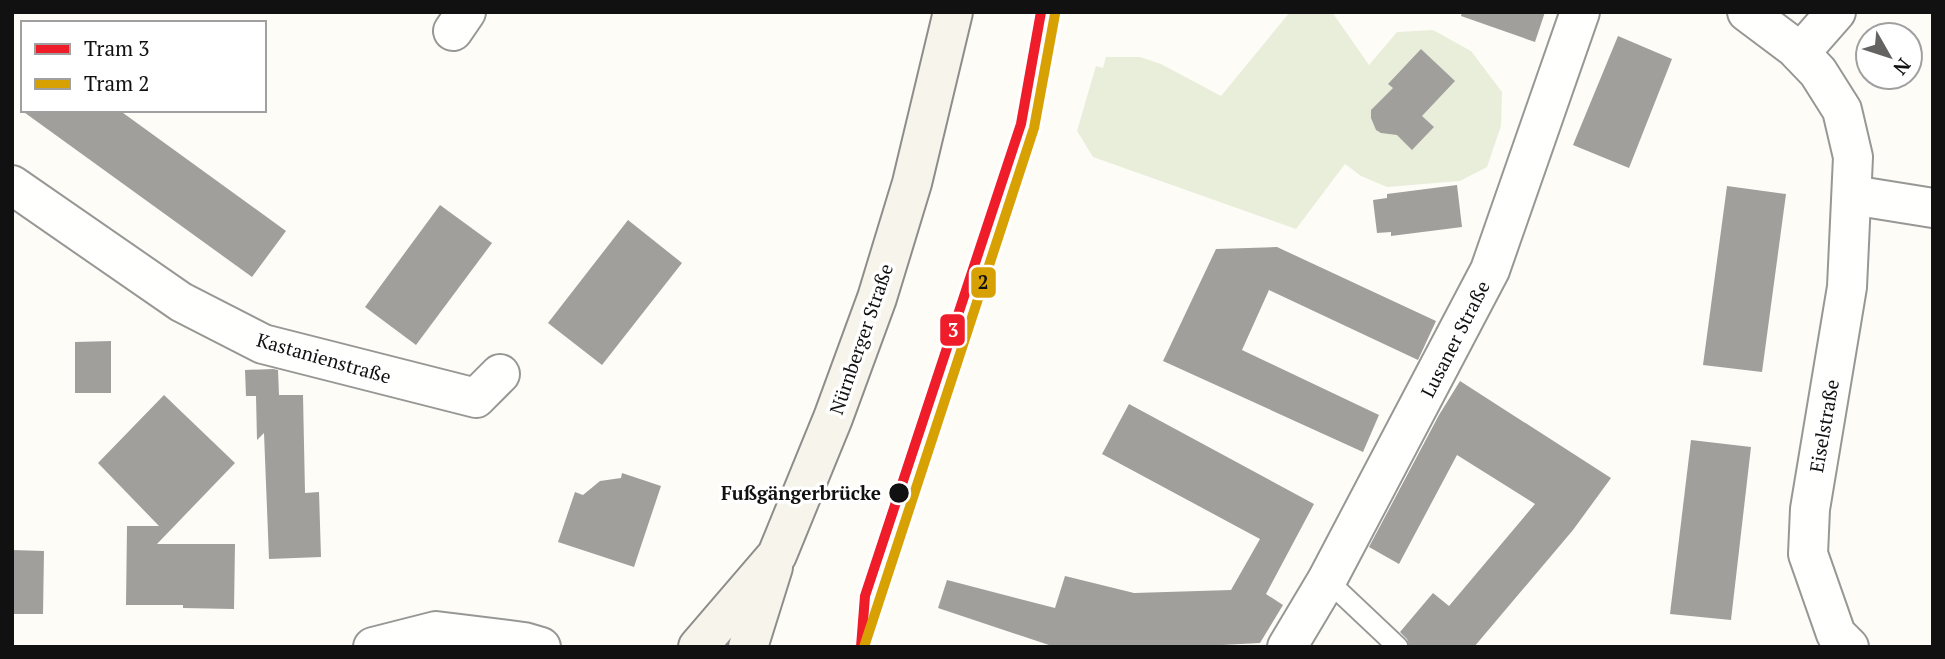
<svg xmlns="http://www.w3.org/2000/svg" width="1945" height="659" font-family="'PT Serif',serif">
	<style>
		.cemetery { fill: #e9eedb }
		.building { fill: #a19f9c }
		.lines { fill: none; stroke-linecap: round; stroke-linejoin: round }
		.service-casing { stroke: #979795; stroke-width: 23 }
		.minor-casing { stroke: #979795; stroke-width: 42 }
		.secondary-casing { stroke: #8e8d8b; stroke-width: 42 }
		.service { stroke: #fffffe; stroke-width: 19 }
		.minor { stroke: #fffffe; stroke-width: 38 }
		.secondary { stroke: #f6f4eb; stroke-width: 38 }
		.tram-1-casing { stroke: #fff; stroke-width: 16 }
		.tram-2-casing { stroke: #fff; stroke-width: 16 }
		.tram-1 { stroke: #ef1c29; stroke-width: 10 }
		.tram-2 { stroke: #d8a103; stroke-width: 10 }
		.stop-dot { fill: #111; stroke: #fff; stroke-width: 2.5 }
		.labels { text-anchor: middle; stroke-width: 7; stroke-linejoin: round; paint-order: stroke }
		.street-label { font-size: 19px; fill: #111; stroke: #fff }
		.stop-label { font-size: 19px; font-weight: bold; fill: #111; stroke: #fff; text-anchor: end }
		.line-badge { stroke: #fff; stroke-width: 2.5 }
		.badge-label { font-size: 19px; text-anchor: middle; font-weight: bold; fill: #fff }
		.pale-badge-label { font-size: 19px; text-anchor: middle; font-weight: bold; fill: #111 }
	</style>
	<rect width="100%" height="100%" fill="#fdfcf7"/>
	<!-- cemetery -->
	<path class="cemetery" d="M 1290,12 L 1332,12 L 1369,65 L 1397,32 L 1433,30 L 1471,51 L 1502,92 L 1501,126 L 1487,167 L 1460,181 L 1387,187 L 1361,176 L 1345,164 L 1296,229 L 1093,157 L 1077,131 L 1096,66 L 1103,68 L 1106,57 L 1140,57 L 1161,64 L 1221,96 Z"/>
	<!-- building -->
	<g class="building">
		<path d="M 1462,12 L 1545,12 L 1535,42 L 1461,16 Z"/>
		<path d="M 1618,36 L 1672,59 L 1629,168 L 1573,145 Z"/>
		<path d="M 1421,49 L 1455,81 L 1422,116 L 1434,127 L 1412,150 L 1397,135 L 1381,133 L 1376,130 L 1371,118 L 1371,110 L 1393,88 L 1388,84 Z"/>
		<path d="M 21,110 L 119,110 L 286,231 L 252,277 Z"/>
		<path d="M 1457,185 L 1462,227 L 1391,236 L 1391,232 L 1377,233 L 1373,200 L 1387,198 L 1387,194 Z"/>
		<path d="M 1727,186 L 1786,194 L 1762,372 L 1703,365 Z"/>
		<path d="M 440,205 L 492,243 L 416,345 L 365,307 Z"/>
		<path d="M 628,220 L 682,263 L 602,365 L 548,323 Z"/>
		<path d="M 1277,247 L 1436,321 L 1418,360 L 1269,290 L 1242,350 L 1379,415 L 1363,452 L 1163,361 L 1216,249 Z"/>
		<path d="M 111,341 L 111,393 L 75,393 L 75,342 Z"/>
		<path d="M 273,369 L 278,370 L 279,395 L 303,395 L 305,493 L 319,492 L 321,557 L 269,559 L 264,433 L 257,440 L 256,396 L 246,396 L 245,370 Z"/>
		<path d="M 1460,381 L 1611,478 L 1573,530 L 1474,647 L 1410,647 L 1407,639 L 1400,632 L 1433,593 L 1449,606 L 1535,504 L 1457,455 L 1399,564 L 1369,547 L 1439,415 Z"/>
		<path d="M 164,395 L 235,463 L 157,544 L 235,544 L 234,609 L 183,608 L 183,605 L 126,605 L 127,526 L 159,526 L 98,463 Z"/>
		<path d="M 1129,404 L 1314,504 L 1266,594 L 1283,605 L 1260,643 L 1184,647 L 1055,647 L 938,608 L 947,580 L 1055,608 L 1065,576 L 1134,593 L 1231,590 L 1260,539 L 1102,454 Z"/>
		<path d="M 1691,440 L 1751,447 L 1731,620 L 1670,614 Z"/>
		<path d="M 622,473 L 661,486 L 634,567 L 558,542 L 575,492 L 583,495 L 600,481 L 621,478 Z"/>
		<path d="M 12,550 L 44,551 L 43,614 L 12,614 Z"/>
	</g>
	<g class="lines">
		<!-- service casing -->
		<g class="service-casing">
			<path id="service" d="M 1327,580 L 1398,647"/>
		</g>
		<!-- minor casing -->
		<g class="minor-casing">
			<g id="minor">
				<path d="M 1747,12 L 1795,48 L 1818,72 L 1842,110 L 1853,157 L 1847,287 L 1810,509 L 1808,554 L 1836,634 L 1849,647"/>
				<path d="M 453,31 L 466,12"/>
				<path d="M 1800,53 L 1836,12"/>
				<path d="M 12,185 L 181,302 L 263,344 L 476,398 L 500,374"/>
				<path d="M 1852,195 L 1933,208"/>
				<path d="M 373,647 L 436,631 L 524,642 L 541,647"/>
				<path d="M 1287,647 L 1327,580 L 1490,270 L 1580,12"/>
			</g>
		</g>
		<!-- secondary casing -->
		<g class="secondary-casing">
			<g id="secondary">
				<path d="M 698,647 L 777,555 L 833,418 L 877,298 L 912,183 L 953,12"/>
				<path d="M 748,647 L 773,567"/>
			</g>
		</g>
		<!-- service -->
		<use href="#service" class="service"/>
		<!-- minor -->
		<use href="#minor" class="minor"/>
		<!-- secondary -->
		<use href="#secondary" class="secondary"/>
		<!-- tram-1 casing -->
		<g class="tram-1-casing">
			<path id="tram-1" d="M 861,647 L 865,596 L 1021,124 L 1041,12"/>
		</g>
		<!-- tram-2 casing -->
		<g class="tram-2-casing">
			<path id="tram-2" d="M 864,647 L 1034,128 L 1055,14"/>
		</g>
		<!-- tram-1 -->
		<use href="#tram-1" class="tram-1"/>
		<!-- tram-2 -->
		<use href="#tram-2" class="tram-2"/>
	</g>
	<!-- markers -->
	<circle class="stop-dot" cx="899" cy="493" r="11"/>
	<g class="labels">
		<!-- street labels -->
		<g class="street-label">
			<text transform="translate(861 339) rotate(-71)" y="7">Nürnberger Straße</text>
			<text transform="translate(1455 339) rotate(-63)" y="7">Lusaner Straße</text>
			<text transform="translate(324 358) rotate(16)" y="7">Kastanienstraße</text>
			<text transform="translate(1824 426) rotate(-80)" y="7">Eiselstraße</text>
		</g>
		<!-- stop labels -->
		<g class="stop-label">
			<text x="881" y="500">Fußgängerbrücke</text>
		</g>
	</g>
	<g class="line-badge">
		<rect x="970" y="266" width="27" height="33" rx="7" fill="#d8a103"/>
		<rect x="939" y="313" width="27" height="34" rx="7" fill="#ef1c29"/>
	</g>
	<g class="badge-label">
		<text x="953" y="337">3</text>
	</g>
	<g class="pale-badge-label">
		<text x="983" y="289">2</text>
	</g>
	<!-- border -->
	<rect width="1945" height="659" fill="none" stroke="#111111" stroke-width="28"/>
	<!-- legend -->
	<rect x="21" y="21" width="245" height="91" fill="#ffffff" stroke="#a0a0a0" stroke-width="2"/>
	<rect x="35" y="44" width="35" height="10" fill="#ef1c29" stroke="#a0a0a0" stroke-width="2"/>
	<text x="84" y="56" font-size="21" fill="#111111">Tram 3</text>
	<rect x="35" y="79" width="35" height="10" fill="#d8a103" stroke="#a0a0a0" stroke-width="2"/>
	<text x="84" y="91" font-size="21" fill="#111111">Tram 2</text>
	<!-- north arrow -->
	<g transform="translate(1889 56) rotate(129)"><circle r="33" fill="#ffffff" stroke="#a0a0a0" stroke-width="2"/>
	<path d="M0-5L12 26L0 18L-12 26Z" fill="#646362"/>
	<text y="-10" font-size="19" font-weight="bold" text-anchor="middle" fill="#111111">N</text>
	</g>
</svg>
